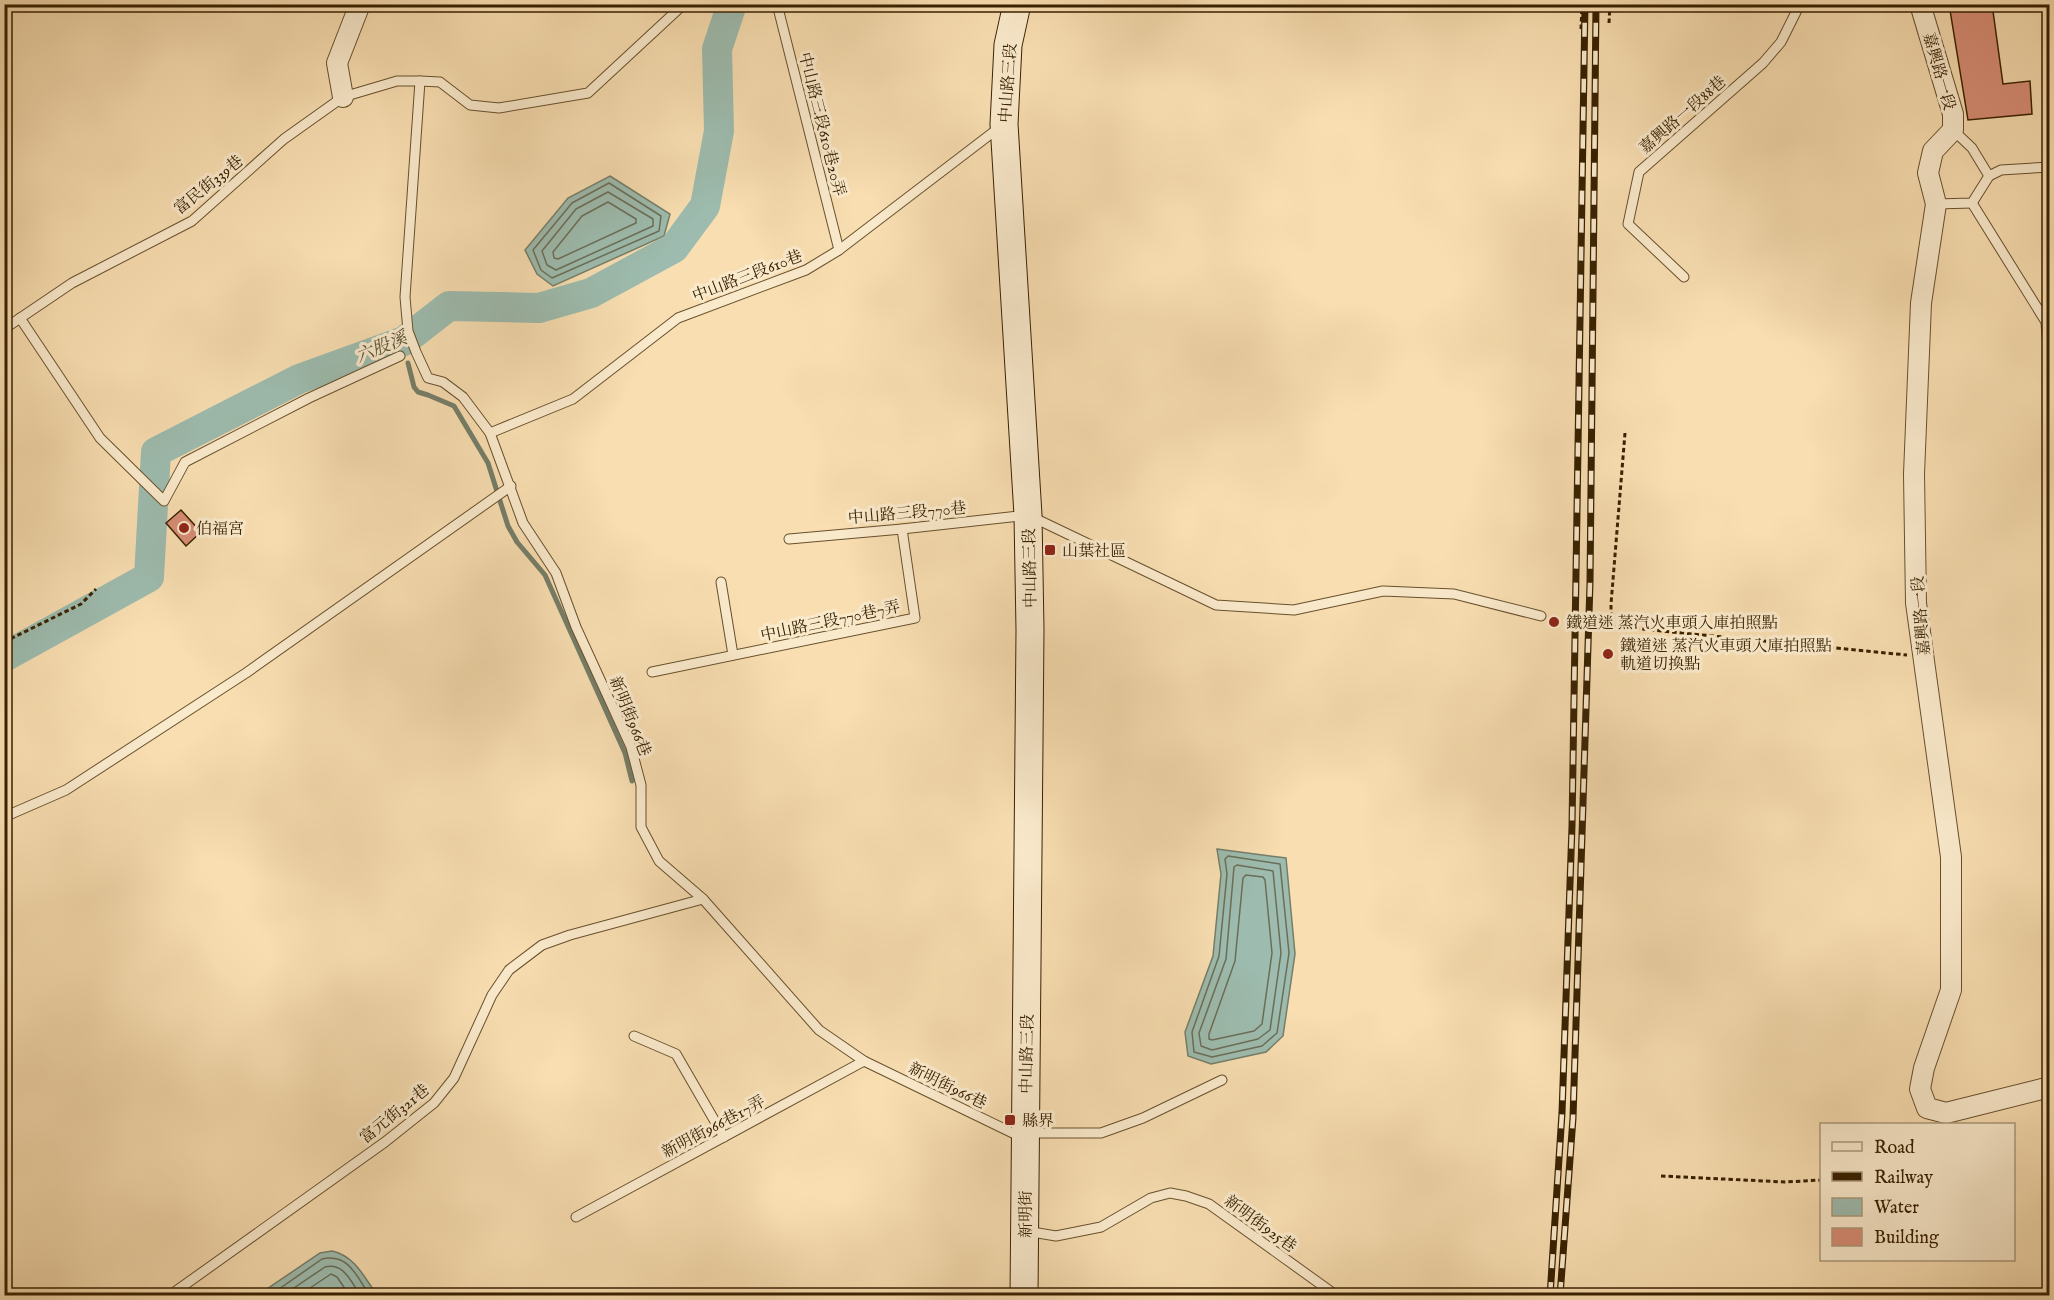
<svg xmlns="http://www.w3.org/2000/svg" width="2054" height="1300" font-family="'IM FELL English','Noto Serif TC',serif">
	<style>
		.water { fill: #9dbcaf; stroke: #757e69; stroke-width: 1.5 }
		.lines { fill: none; stroke-linecap: round; stroke-linejoin: round }
		.shore { stroke: #6a6e58; stroke-width: 1.5 }
		.stream { stroke: #757e69; stroke-width: 5 }
		.river { stroke: #9dbcaf; stroke-width: 30 }
		.building { fill: #d88d76; stroke: #382100; stroke-width: 1.5 }
		.lane-casing { stroke: #68502c; stroke-width: 11 }
		.street-casing { stroke: #68502c; stroke-width: 22 }
		.secondary-casing { stroke: #382100; stroke-width: 29 }
		.path { stroke: #382100; stroke-width: 3; stroke-dasharray: 4.5 3; stroke-linecap: butt }
		.lane { stroke: #faeacc; stroke-width: 9 }
		.street { stroke: #faeacc; stroke-width: 20 }
		.secondary { stroke: #faeacc; stroke-width: 27 }
		.rail-casing { stroke: #382100; stroke-width: 7 }
		.rail { stroke: #faeacc; stroke-width: 4.5; stroke-dasharray: 14; stroke-linecap: butt }
		.poi-dot { fill: #8f2418; stroke: #faeacc; stroke-width: 2 }
		.labels { text-anchor: middle; stroke-width: 6; stroke-linejoin: round; paint-order: stroke }
		.street-label { font-size: 16px; fill: #382100; stroke: #faeacc }
		.poi-label { font-size: 16px; fill: #382100; stroke: #faeacc; text-anchor: start }
		.water-label { font-size: 18px; font-style: italic; fill: #565035; stroke: #faeacc }
	</style>
	<rect width="100%" height="100%" fill="#f8deb1"/>
	<filter id="stains"><feTurbulence type="fractalNoise" baseFrequency=".00333" numOctaves="4"/><feColorMatrix values="0 0 0 0 .2 0 0 0 0 .09 0 0 0 0 .02 0 0 0 .5 -.17"/></filter>
	<radialGradient id="worn" r=".72"><stop offset=".6" stop-color="#630" stop-opacity="0"/><stop offset="1" stop-color="#630" stop-opacity=".3"/></radialGradient>
	<!-- water -->
	<g class="water">
		<path d="M 610,176 L 670,214 L 664,236 L 553,286 L 537,274 L 525,250 L 568,198 Z"/>
		<path d="M 1217,849 L 1286,858 L 1295,954 L 1283,1036 L 1266,1052 L 1211,1064 L 1188,1056 L 1185,1032 L 1213,956 L 1221,874 Z"/>
		<path d="M 332,1251 C 355,1256 364,1277 377,1295 L 258,1295 L 320,1253 Z"/>
	</g>
	<g class="lines">
		<!-- shore -->
		<g class="shore">
			<path d="M 609,183 L 661,216 L 659,231 L 552,278 L 541,270 L 533,250 L 572,203 Z"/>
			<path d="M 608,192 L 653,219 L 653,226 L 556,270 L 547,265 L 542,251 L 576,209 Z"/>
			<path d="M 608,202 L 636,219 L 636,223 L 558,259 L 554,258 L 553,252 L 582,216 Z"/>
			<path d="M 1228,856 L 1280,864 L 1289,953 L 1277,1033 L 1262,1046 L 1212,1057 L 1194,1052 L 1192,1032 L 1219,956 L 1227,874 L 1225,859 Z"/>
			<path d="M 1237,865 L 1273,871 L 1281,953 L 1270,1030 L 1258,1039 L 1212,1050 L 1201,1046 L 1199,1033 L 1226,959 L 1234,867 Z"/>
			<path d="M 1246,875 L 1263,877 L 1265,880 L 1272,953 L 1262,1024 L 1254,1031 L 1212,1040 L 1209,1039 L 1209,1034 L 1235,961 L 1243,878 Z"/>
			<path d="M 269,1296 L 322,1259 C 349,1253 357,1277 370,1296"/>
			<path d="M 282,1296 L 325,1267 C 344,1262 351,1282 361,1296"/>
			<path d="M 298,1296 L 331,1274 L 337,1277 L 350,1296"/>
		</g>
		<!-- stream -->
		<g class="stream">
			<path d="M 404,341 L 406,347"/>
			<path d="M 408,363 L 414,387 L 418,392 L 428,395 L 454,406 L 488,463 L 508,526 L 517,542 L 545,575 L 625,753 L 632,781"/>
		</g>
		<!-- river -->
		<path class="river" d="M 4,657 L 149,577 L 156,452 L 299,379 L 404,341 L 449,306 L 539,308 L 591,293 L 674,248 L 705,206 L 719,131 L 717,49 L 732,4"/>
	</g>
	<!-- building -->
	<g class="building">
		<path d="M 1949,4 L 1992,4 L 2003,84 L 2030,81 L 2032,114 L 1968,120 Z"/>
		<path d="M 181,510 L 201,532 L 186,546 L 166,523 Z"/>
	</g>
	<g class="lines">
		<!-- lane casing -->
		<g class="lane-casing">
			<g id="lane">
				<path d="M 777,4 L 839,250"/>
				<path d="M 420,81 L 405,297 L 408,331 L 416,352 L 428,378 L 443,382 L 463,397 L 490,433 L 523,523 L 556,573 L 576,627 L 631,747 L 641,785 L 641,827 L 659,861 L 703,899 L 819,1030 L 864,1061 L 1023,1138"/>
				<path d="M 1989,176 L 2001,170 L 2050,167"/>
				<path d="M 1972,203 L 2046,322 L 2050,374"/>
				<path d="M 1936,204 L 1972,203 L 1989,176 L 1972,148 L 1953,130"/>
				<path d="M 1684,277 L 1628,224 L 1639,172 L 1763,63 L 1781,42 L 1800,4"/>
				<path d="M 20,318 L 100,438 L 164,501 L 185,462 L 309,398 L 400,356"/>
				<path d="M 4,329 L 72,283 L 192,221 L 284,139 L 343,97 L 397,81 L 420,81 L 440,82 L 470,105 L 499,108 L 588,93 L 684,4"/>
				<path d="M 490,433 L 573,399 L 678,318 L 806,270 L 839,250 L 1000,127"/>
				<path d="M 789,539 L 902,529 L 1028,515 L 1216,605 L 1294,610 L 1383,591 L 1454,594 L 1541,616"/>
				<path d="M 721,582 L 733,655"/>
				<path d="M 652,672 L 915,618 L 902,529"/>
				<path d="M 4,817 L 66,790 L 246,673 L 511,486"/>
				<path d="M 634,1036 L 676,1054 L 724,1137"/>
				<path d="M 1028,1133 L 1101,1133 L 1143,1118 L 1222,1080"/>
				<path d="M 576,1217 L 864,1061"/>
				<path d="M 1026,1231 L 1056,1236 L 1101,1227 L 1151,1198 L 1170,1193 L 1186,1196 L 1209,1204 L 1337,1296"/>
				<path d="M 169,1296 L 385,1142 L 434,1103 L 454,1078 L 492,995 L 509,970 L 542,945 L 570,935 L 703,899"/>
			</g>
		</g>
		<!-- street casing -->
		<g class="street-casing">
			<g id="street">
				<path d="M 1920,4 L 1953,114 L 1953,130 L 1933,151 L 1928,173 L 1936,204 L 1921,303 L 1914,474 L 1916,603 L 1951,857 L 1951,990 L 1924,1068 L 1920,1089 L 1927,1108 L 1946,1113 L 2050,1087"/>
				<path d="M 343,97 L 337,63 L 360,4"/>
			</g>
		</g>
		<!-- secondary casing -->
		<g class="secondary-casing">
			<path id="secondary" d="M 1017,4 L 1008,45 L 1004,124 L 1028,515 L 1030,630 L 1024,1296"/>
		</g>
		<!-- path -->
		<g class="path">
			<path d="M 1609,23 L 1610,4"/>
			<path d="M 1581,29 L 1582,4"/>
			<path d="M 1625,433 L 1611,604 L 1611,626 L 1907,655"/>
			<path d="M 1552,619 L 1559,620"/>
			<path d="M 4,642 L 81,604 L 96,589"/>
			<path d="M 1661,1176 L 1785,1182 L 1822,1180"/>
		</g>
		<!-- lane -->
		<use href="#lane" class="lane"/>
		<!-- street -->
		<use href="#street" class="street"/>
		<!-- secondary -->
		<use href="#secondary" class="secondary"/>
		<!-- rail casing -->
		<g class="rail-casing">
			<g id="rail">
				<path d="M 1550,1296 L 1562,1113 L 1572,826 L 1585,4"/>
				<path d="M 1560,1296 L 1573,1118 L 1590,583 L 1596,4"/>
			</g>
		</g>
		<!-- rail -->
		<use href="#rail" class="rail"/>
	</g>
	<!-- markers -->
	<g class="poi-dot">
		<circle cx="184" cy="528" r="6"/>
		<rect x="1044" y="544" width="12" height="12" rx="3"/>
		<circle cx="1554" cy="622" r="6"/>
		<circle cx="1608" cy="654" r="6"/>
		<rect x="1004" y="1114" width="12" height="12" rx="3"/>
	</g>
	<g class="labels">
		<!-- street labels -->
		<g class="street-label">
			<text transform="translate(1940 71) rotate(74)" y="6">嘉興路一段</text>
			<text transform="translate(1007 83) rotate(-86)" y="6">中山路三段</text>
			<text transform="translate(1682 114) rotate(-41)" y="6">嘉興路一段88巷</text>
			<text transform="translate(823 124) rotate(76)" y="6">中山路三段610巷20弄</text>
			<text transform="translate(208 184) rotate(-39)" y="6">富民街339巷</text>
			<text transform="translate(747 275) rotate(-21)" y="6">中山路三段610巷</text>
			<text transform="translate(907 512) rotate(-5)" y="6">中山路三段770巷</text>
			<text transform="translate(1029 568) rotate(-91)" y="6">中山路三段</text>
			<text transform="translate(1920 616) rotate(-95)" y="6">嘉興路一段</text>
			<text transform="translate(830 620) rotate(-12)" y="6">中山路三段770巷7弄</text>
			<text transform="translate(631 716) rotate(68)" y="6">新明街966巷</text>
			<text transform="translate(1026 1054) rotate(-89)" y="6">中山路三段</text>
			<text transform="translate(948 1085) rotate(26)" y="6">新明街966巷</text>
			<text transform="translate(394 1113) rotate(-39)" y="6">富元街321巷</text>
			<text transform="translate(713 1126) rotate(-28)" y="6">新明街966巷17弄</text>
			<text transform="translate(1025 1214) rotate(-90)" y="6">新明街</text>
			<text transform="translate(1261 1223) rotate(36)" y="6">新明街925巷</text>
		</g>
		<!-- poi labels -->
		<g class="poi-label">
			<text x="196" y="534">伯福宮</text>
			<text x="1062" y="556">山葉社區</text>
			<text x="1566" y="628">鐵道迷 蒸汽火車頭入庫拍照點</text>
			<text x="1620" y="651">鐵道迷 蒸汽火車頭入庫拍照點<tspan x="1620" dy="18">軌道切換點</tspan></text>
			<text x="1022" y="1126">縣界</text>
		</g>
		<!-- water labels -->
		<g class="water-label">
			<text transform="translate(381 347) rotate(-23)" y="6">六股溪</text>
		</g>
	</g>
	<!-- margin -->
	<rect width="2054" height="1300" fill="none" stroke="#f8deb1" stroke-width="24"/>
	<rect x="6" y="6" width="2042" height="1288" fill="none" stroke="#382100" stroke-width="3"/>
	<rect x="12" y="12" width="2030" height="1276" fill="none" stroke="#382100" stroke-width="1.5"/>
	<!-- legend -->
	<rect x="1820" y="1123" width="195" height="138" fill="#faeacc" stroke="#ac9a7a" stroke-width="1.5"/>
	<rect x="1832" y="1142" width="30" height="9" fill="#faeacc" stroke="#ac9a7a" stroke-width="1.5"/>
	<text x="1874" y="1153" font-size="18" fill="#382100">Road</text>
	<rect x="1832" y="1172" width="30" height="9" fill="#382100" stroke="#ac9a7a" stroke-width="1.5"/>
	<text x="1874" y="1183" font-size="18" fill="#382100">Railway</text>
	<rect x="1832" y="1198" width="30" height="18" fill="#9dbcaf" stroke="#ac9a7a" stroke-width="1.5"/>
	<text x="1874" y="1213" font-size="18" fill="#382100">Water</text>
	<rect x="1832" y="1228" width="30" height="18" fill="#d88d76" stroke="#ac9a7a" stroke-width="1.5"/>
	<text x="1874" y="1243" font-size="18" fill="#382100">Building</text>
	<rect width="100%" height="100%" filter="url(#stains)"/>
	<rect width="100%" height="100%" fill="url(#worn)"/>
</svg>
